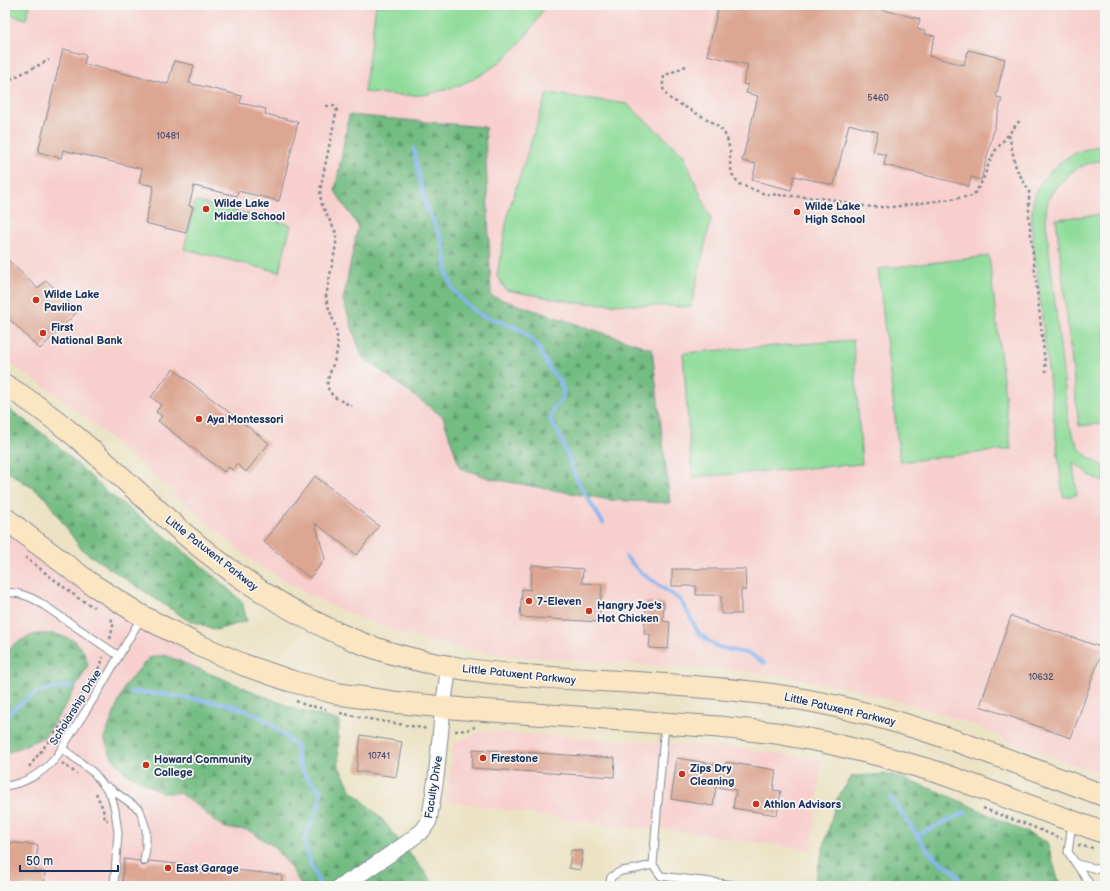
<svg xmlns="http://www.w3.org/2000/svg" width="1110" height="891" font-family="'Balsamiq Sans',sans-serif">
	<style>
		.built { fill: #f7d0ce; fill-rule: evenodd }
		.forest { fill: url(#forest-firs); stroke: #477670 }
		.pitch { fill: #8fdc9a; stroke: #55867c }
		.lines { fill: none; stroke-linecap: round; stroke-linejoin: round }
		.stream { stroke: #84b4ef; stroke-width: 4 }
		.building { fill: #dca692 }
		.lane-casing { stroke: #848992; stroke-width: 9 }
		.street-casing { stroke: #848992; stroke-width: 17 }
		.secondary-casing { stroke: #848992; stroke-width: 23 }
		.path { stroke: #848992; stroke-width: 2.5; stroke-dasharray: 3 3; stroke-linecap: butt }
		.lane { stroke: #fff; stroke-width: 7 }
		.street { stroke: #fff; stroke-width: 15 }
		.secondary { stroke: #fbe6c4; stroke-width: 21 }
		.poi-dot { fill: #c8321e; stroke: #f6f6f2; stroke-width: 1.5 }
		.labels { text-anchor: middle; stroke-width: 3.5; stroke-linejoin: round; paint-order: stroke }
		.number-label { font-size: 9px; fill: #4b4d6b }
		.poi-label { font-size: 11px; font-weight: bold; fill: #1b2f5e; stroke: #f6f6f2; text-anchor: start }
		.street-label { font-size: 11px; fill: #1b2f5e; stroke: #f6f6f2 }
	</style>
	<defs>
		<pattern id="forest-firs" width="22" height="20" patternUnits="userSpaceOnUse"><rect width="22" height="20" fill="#73bc82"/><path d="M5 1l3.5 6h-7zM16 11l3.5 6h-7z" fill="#5e996e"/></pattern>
	</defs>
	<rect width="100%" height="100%" fill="#f6f6f2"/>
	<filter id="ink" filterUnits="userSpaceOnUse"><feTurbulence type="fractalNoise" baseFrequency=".025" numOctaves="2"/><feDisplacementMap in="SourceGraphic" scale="8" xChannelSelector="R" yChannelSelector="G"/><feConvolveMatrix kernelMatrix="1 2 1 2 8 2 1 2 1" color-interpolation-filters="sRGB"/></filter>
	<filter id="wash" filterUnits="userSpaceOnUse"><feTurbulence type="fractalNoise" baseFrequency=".012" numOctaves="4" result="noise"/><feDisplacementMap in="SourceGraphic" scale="16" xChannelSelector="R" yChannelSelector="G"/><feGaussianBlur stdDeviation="0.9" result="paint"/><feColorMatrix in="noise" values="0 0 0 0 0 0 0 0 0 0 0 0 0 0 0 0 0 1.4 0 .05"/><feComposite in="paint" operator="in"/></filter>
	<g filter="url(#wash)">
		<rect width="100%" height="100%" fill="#ece3c5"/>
		<!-- built -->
		<g class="built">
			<path d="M 5,5 L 1105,5 L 1105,775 L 1071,764 L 1011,742 L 973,724 L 912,705 L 851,689 L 790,677 L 746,671 L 516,656 L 476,651 L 437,643 L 403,634 L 356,617 L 308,595 L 253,561 L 230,543 L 167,486 L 80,413 L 54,393 L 5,361 ZM 485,127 L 491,296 L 652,349 L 610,500 L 492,479 L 460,468 L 443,417 L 362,357 L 343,300 L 358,226 L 335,191 Z"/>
			<path d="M 5,527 L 179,644 L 394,886 L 5,886 Z"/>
			<path d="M 481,731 L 738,748 L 822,760 L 811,850 L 663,829 L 624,828 L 446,801 L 453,744 Z"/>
		</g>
		<!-- forest -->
		<g class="forest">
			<path d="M 349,115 L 485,127 L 491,296 L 652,349 L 670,503 L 610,500 L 492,479 L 460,468 L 443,417 L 362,357 L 343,300 L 358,226 L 335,191 Z"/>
			<path d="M 5,406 L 49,438 L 106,491 L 174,543 L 222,583 L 242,602 L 247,621 L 216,630 L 186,619 L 82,550 L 43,495 L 5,470 Z"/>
			<path d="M 34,634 L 55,634 L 74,640 L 84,652 L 88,665 L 66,705 L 44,737 L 5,754 L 5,653 L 14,644 Z"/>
			<path d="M 165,655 L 298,710 L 340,721 L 338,735 L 339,767 L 352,791 L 380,817 L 436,886 L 302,886 L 288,864 L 273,846 L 248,830 L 225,828 L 214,821 L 198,806 L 179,793 L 162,793 L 126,773 L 111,756 L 104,738 L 126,684 L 149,658 Z"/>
			<path d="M 889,774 L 940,792 L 964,803 L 1047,842 L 1060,886 L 813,886 L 837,799 L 852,776 Z"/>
		</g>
		<!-- pitch -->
		<g class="pitch">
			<path d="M 5,5 L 30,5 L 26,19 L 5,13 Z"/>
			<path d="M 376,5 L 545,5 C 524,49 485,81 437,92 C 431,93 425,95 419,95 C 400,96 382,94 364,92 Z"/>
			<path d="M 547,93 L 627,104 L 683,154 L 711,219 L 691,307 L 577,303 L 506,290 L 497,276 L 509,209 Z"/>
			<path d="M 1105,145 L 1105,160 C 1084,163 1074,168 1060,183 C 1056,187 1052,191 1050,196 C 1046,203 1046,214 1046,223 L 1069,425 L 1078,447 L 1087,456 L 1105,467 L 1105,483 L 1089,475 L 1073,462 L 1077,495 L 1063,497 L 1031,223 C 1032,213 1032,199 1037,189 C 1040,183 1045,177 1050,172 C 1067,154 1081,149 1105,145 Z"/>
			<path d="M 195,201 L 291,225 L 279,272 L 184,249 Z"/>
			<path d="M 1105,214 L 1105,423 L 1079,426 L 1056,219 Z"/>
			<path d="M 989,256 L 1011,449 L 900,462 L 878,269 Z"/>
			<path d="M 853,340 L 862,464 L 692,477 L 683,353 Z"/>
		</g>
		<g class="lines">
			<!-- stream -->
			<g class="stream">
				<path d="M 414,149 L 416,163 L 426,206 L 442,240 L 445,252 L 447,274 L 453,290 L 465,303 L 478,314 L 515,327 L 528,336 L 537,345 L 551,371 L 560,381 L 564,393 L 561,401 L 554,407 L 550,420 L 559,434 L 578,482 L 603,523"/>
				<path d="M 626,557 L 640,572 L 680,600 L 686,609 L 699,634 L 718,647 L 750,654 L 764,663"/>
				<path d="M 130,692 L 163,694 L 231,705 L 250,712 L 269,722 L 290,741 L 297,746 L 297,760 L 304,774 L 321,791 L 320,803 L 304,841 L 311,864 L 320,886"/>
				<path d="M 5,716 L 28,698 L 44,690 L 72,686"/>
				<path d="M 890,797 L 894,802 L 928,851 L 939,861 L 954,871 L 964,886"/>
				<path d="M 917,835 L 966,812"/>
			</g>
		</g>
		<g id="blocks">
			<!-- building -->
			<g class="building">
				<path d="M 719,5 L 864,5 L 920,19 L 917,29 L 925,31 L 924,34 L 935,36 L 929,56 L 964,65 L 968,50 L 1005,59 L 996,97 L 1002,98 L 981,180 L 971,177 L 969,186 L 884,165 L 886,155 L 873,152 L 878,132 L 849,124 L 834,185 L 794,176 L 791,190 L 752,180 L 756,164 L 742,161 L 758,96 L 746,93 L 748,85 L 743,84 L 748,65 L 707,55 Z"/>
				<path d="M 63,49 L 86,55 L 84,64 L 168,84 L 174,61 L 194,65 L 189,83 L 242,96 L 240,103 L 266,109 L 265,114 L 298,122 L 279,201 L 238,191 L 237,196 L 194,186 L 189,206 L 193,207 L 186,233 L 145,223 L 154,186 L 139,183 L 142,169 L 63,150 L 61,158 L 38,152 Z"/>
				<path d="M 5,257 L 38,289 L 46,280 L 78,311 L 40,349 L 5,315 Z"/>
				<path d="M 173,369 L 269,443 L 246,472 L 237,464 L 233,470 L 228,467 L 224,472 L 158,421 L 162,416 L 156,412 L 161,405 L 151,397 Z"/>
				<path d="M 315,476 L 379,526 L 357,555 L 315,523 L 325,559 L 310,578 L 264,542 Z"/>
				<path d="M 532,565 L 583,569 L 582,583 L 602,584 L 599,622 L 520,617 L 522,589 L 530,590 Z"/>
				<path d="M 672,569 L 745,569 L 746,590 L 741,590 L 741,614 L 721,614 L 721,595 L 696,595 L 696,586 L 672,586 Z"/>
				<path d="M 646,602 L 664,603 L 663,621 L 670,622 L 668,649 L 649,648 L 650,634 L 644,634 Z"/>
				<path d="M 1011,616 L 1103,648 L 1071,738 L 980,706 Z"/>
				<path d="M 361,735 L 402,742 L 396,777 L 356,771 Z"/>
				<path d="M 473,749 L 615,758 L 614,777 L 472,768 Z"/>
				<path d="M 677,758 L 725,766 L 726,762 L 776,770 L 773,790 L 781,791 L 777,815 L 733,808 L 736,790 L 716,787 L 713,806 L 671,799 Z"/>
				<path d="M 5,842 L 38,845 L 35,872 L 45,872 L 44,886 L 5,886 Z"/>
				<path d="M 571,850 L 583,851 L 580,870 L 569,868 Z"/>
				<path d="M 124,859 L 139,861 L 141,865 L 144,866 L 148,864 L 149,861 L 282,875 L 281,886 L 122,886 Z"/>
			</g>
		</g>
	</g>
	<g filter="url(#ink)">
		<use href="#blocks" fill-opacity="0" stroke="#848992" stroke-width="1"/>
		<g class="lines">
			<!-- lane casing -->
			<g class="lane-casing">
				<g id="lane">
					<path d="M 5,592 C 19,593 27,595 39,602 L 119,656"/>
					<path d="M 665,725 L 657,812 L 653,865 L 661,876 L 744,886"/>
					<path d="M 62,748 L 94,773 L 111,795 L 115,810 L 118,833 L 114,886"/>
					<path d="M 5,786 C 24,784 42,773 55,759 L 99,690 L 141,618"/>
					<path d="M 108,787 L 140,810 L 146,829 L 146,848 L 144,861"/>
					<path d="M 1072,823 L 1068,852 L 1091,886"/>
					<path d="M 1077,864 L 1105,871"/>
					<path d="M 609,886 L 611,877 L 621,871 L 635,869 L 653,865"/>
				</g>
			</g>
			<!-- street casing -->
			<g class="street-casing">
				<path id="street" d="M 340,886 L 364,872 L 405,844 L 423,830 L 429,821 L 436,778 L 443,707 L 449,666"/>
			</g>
			<!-- secondary casing -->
			<g class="secondary-casing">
				<g id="secondary">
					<path d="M 5,385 C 71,425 124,481 182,532 C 234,576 292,615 356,641 C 426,669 502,675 576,679 C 642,683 709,686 775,695 C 890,711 997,756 1105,796"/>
					<path d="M 5,518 L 29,537 L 90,583 L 142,616 L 198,645 L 244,665 L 291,681 L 339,694 L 393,702 L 464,709 L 719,727 L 776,733 L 824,742 L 878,755 L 937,772 L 1105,833"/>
				</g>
			</g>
			<!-- path -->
			<g class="path">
				<path d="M 908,5 L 926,9"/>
				<path d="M 686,66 L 664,76 C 662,87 662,90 669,98 L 714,123 L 723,131 L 727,138 L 730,151 L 730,163 L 732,174 L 739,184 L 765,194 L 831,199 L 854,205 L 874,207 L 892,207 L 973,196 L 983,180 L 989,163 L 995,151 L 1021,119"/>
				<path d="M 5,82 L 49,60"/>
				<path d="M 326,106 L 334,106 L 337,109 L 321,185 L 320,195 L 322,205 L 336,233 L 336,245 L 326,296 C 326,302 329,308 331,314 C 335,325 339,337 337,350 C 336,361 325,380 328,388 C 331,398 344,402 352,406"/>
				<path d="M 1009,135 L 1016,168 L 1029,191 L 1029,218 L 1046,372"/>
				<path d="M 25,557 L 78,598 L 94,607"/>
				<path d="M 110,639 L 113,626 L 111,617"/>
				<path d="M 296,701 L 305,705 L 326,709"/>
				<path d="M 340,713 L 364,718 L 428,729"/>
				<path d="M 455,731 L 467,730 L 475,727"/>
				<path d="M 62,763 L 77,774"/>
				<path d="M 29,767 L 73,709 L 101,664 L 103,657"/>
				<path d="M 96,793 L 103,809 L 105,820 L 108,820"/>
				<path d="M 983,808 L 992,812 L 1026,824 L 1062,839"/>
				<path d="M 1078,845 L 1093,848"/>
			</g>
			<!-- lane -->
			<use href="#lane" class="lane"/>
			<!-- street -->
			<use href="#street" class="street"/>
			<!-- secondary -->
			<use href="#secondary" class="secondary"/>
		</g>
	</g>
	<!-- markers -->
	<g class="poi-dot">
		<circle cx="206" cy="209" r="4"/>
		<circle cx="797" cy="212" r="4"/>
		<circle cx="36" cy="300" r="4"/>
		<circle cx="43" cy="333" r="4"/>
		<circle cx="199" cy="419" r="4"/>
		<circle cx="529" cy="601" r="4"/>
		<circle cx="589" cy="611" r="4"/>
		<circle cx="483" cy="758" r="4"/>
		<circle cx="146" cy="765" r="4"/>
		<circle cx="682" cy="774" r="4"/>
		<circle cx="756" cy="804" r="4"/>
		<circle cx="168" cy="868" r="4"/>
	</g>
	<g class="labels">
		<!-- number labels -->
		<g class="number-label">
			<text x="878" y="101">5460</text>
			<text x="168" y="139">10481</text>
			<text x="1041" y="680">10632</text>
			<text x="379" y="759">10741</text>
		</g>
		<!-- poi labels -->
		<g class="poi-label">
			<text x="214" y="207">Wilde Lake<tspan x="214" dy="13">Middle School</tspan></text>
			<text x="805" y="210">Wilde Lake<tspan x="805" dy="13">High School</tspan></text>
			<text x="44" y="298">Wilde Lake<tspan x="44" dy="13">Pavilion</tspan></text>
			<text x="51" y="331">First<tspan x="51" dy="13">National Bank</tspan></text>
			<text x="207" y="423">Aya Montessori</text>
			<text x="537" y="605">7-Eleven</text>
			<text x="597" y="609">Hangry Joe's<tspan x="597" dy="13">Hot Chicken</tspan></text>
			<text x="491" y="762">Firestone</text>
			<text x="154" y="763">Howard Community<tspan x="154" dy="13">College</tspan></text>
			<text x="690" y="772">Zips Dry<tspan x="690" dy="13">Cleaning</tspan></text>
			<text x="764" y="808">Athlon Advisors</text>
			<text x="176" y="872">East Garage</text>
		</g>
		<!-- street labels -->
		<g class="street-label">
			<text transform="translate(212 553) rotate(38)" y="4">Little Patuxent Parkway</text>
			<text transform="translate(519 674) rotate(6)" y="4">Little Patuxent Parkway</text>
			<text transform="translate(75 707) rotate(-58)" y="4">Scholarship Drive</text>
			<text transform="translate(840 709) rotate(13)" y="4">Little Patuxent Parkway</text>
			<text transform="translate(433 787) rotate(-81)" y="4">Faculty Drive</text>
		</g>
	</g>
	<!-- margin -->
	<rect width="1110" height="891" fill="none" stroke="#f6f6f2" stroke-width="20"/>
	<!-- scale -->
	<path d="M20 865v6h98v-6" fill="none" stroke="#1b2f5e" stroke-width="2"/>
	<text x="26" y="865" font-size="12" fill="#1b2f5e" stroke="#f6f6f2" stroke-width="3" paint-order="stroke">50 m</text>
</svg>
